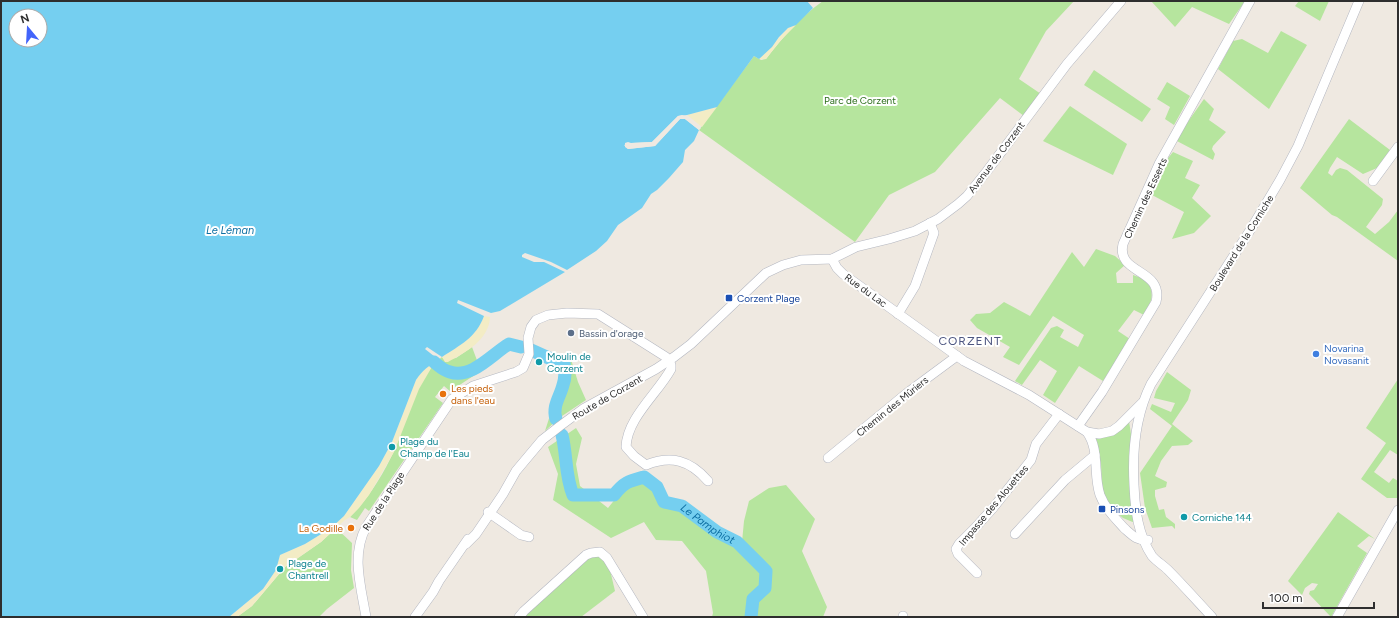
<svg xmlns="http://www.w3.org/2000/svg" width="1399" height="618" font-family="Figtree,sans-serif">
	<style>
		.green { fill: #b6e59e }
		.sand { fill: #f3ecc5 }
		.water { fill: #75cff0; fill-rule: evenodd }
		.pier { fill: #efe9e1 }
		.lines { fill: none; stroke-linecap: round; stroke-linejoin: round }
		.river { stroke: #75cff0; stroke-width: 13 }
		.minor-casing { stroke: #b4b7c1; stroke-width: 10 }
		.minor { stroke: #fff; stroke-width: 9 }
		.transit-dot { fill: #1a4fb4; stroke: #fff; stroke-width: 1.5 }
		.service-dot { fill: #5c6f8a; stroke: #fff; stroke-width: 1.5 }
		.shop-dot { fill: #3f7fe0; stroke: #fff; stroke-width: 1.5 }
		.culture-dot { fill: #0f9aa8; stroke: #fff; stroke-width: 1.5 }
		.food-dot { fill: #e8710a; stroke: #fff; stroke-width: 1.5 }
		.labels { text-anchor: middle; stroke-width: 4; stroke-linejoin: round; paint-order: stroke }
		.park-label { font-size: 10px; fill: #2c6e1b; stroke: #fff }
		.street-label { font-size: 10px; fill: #2e2e2e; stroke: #fff }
		.transit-label { font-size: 10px; fill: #164399; stroke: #fff; text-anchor: start }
		.service-label { font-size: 10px; fill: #4e5e75; stroke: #fff; text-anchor: start }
		.shop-label { font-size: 10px; fill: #366cbe; stroke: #fff; text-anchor: start }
		.culture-label { font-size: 10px; fill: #0d838f; stroke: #fff; text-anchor: start }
		.food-label { font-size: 10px; fill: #c56008; stroke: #fff; text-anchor: start }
		.water-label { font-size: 11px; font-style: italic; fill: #0d6fa3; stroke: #fff }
		.quarter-label { font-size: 12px; letter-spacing: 1px; fill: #4d5680; stroke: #fff }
	</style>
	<rect width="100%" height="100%" fill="#efe9e1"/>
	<!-- green -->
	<g class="green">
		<path d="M 823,1 L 1074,1 L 1046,31 L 1019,79 L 1041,94 L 1024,116 L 1000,98 L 935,172 L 889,195 L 855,242 L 699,130 L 754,56 L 761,60 L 766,59 C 782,38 801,16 823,1 Z"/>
		<path d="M 1151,1 L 1245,1 L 1229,24 L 1192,7 L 1175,27 Z"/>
		<path d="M 1299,1 L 1329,1 L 1320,21 L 1295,6 Z"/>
		<path d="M 1281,31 L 1307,45 L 1269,109 L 1218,69 L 1233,41 L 1242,39 L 1268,53 Z"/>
		<path d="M 1094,70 L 1151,109 L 1142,122 L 1084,85 Z"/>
		<path d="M 1167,82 L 1190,96 L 1174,125 L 1165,119 L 1170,107 L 1157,99 Z"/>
		<path d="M 1204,99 L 1214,109 L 1209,120 L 1226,132 L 1213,146 L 1212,149 L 1215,154 L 1213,160 L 1175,140 Z"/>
		<path d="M 1070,106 L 1127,144 L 1113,175 L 1043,141 Z"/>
		<path d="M 1349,119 L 1390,150 L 1377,168 L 1363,174 L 1337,157 L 1330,168 L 1328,173 L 1332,176 L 1336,170 L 1340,168 L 1347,170 L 1383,199 L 1382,205 L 1366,227 L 1375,234 L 1389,222 L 1398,210 L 1398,261 L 1337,217 L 1332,215 L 1300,188 Z"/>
		<path d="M 1173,152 L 1193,161 L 1185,178 L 1200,185 L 1192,198 L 1211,216 L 1194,233 L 1172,239 L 1184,212 L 1152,195 L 1161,167 Z"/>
		<path d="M 1096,249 L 1115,256 L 1125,265 L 1116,273 L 1117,283 L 1133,283 L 1133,275 L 1147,280 C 1155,295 1152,301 1144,315 L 1134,310 L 1118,331 L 1130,339 L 1103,381 L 1079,366 L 1055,403 L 1043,395 L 1057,371 L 1040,360 L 1022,385 L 1015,381 L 1051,328 L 1057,326 L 1064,330 L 1060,337 L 1078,347 L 1084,335 L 1053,316 L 1019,365 L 1003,357 L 1010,347 L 977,328 L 970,320 L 976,314 L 990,313 L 1004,302 L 1030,316 L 1072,252 L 1084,267 Z"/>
		<path d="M 530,346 L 560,358 L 570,356 L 578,382 L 586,400 L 559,418 L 545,431 L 559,387 L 561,369 L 530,354 Z"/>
		<path d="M 472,347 L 481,371 L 458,386 L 451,392 L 444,386 L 435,397 L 443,403 L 369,511 L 365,508 L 357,520 L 350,517 C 368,499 383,475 394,451 C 406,424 417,375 442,357 L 444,359 L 456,358 Z"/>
		<path d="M 1167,372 L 1191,390 L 1188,400 L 1172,424 L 1193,441 L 1188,445 L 1172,446 L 1161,461 L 1155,476 L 1167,482 L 1166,487 L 1155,490 L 1155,496 L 1159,510 L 1164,509 L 1166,517 L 1175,524 L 1175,529 L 1172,526 L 1152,528 L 1145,508 L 1140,473 L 1172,426 L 1150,409 L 1152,404 L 1171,412 L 1175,403 L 1154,398 L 1156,391 Z"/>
		<path d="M 1398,379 L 1398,455 L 1390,450 L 1374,472 L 1389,483 L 1393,478 L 1398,481 L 1398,496 L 1397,498 L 1387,498 L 1361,479 L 1386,443 L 1366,428 Z"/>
		<path d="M 1129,421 L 1131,434 L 1129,470 L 1135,523 L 1123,518 L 1109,506 L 1102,489 L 1101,464 L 1095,437 Z"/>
		<path d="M 576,428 L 582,438 L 576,464 L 580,486 L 608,508 L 624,488 L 644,481 L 654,489 L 742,542 L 744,521 L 749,501 L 769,488 L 786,485 L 815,519 L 802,551 L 827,607 L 823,617 L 712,617 L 713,613 L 706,571 L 682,541 L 656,540 L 644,522 L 611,538 L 553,500 L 558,474 L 548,447 Z"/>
		<path d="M 1338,512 L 1375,539 L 1369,536 L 1357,546 L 1367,553 L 1331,617 L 1309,594 L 1310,591 L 1314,590 L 1318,584 L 1312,583 L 1305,588 L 1302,595 L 1288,581 Z"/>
		<path d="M 336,528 L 352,543 L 351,570 L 354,588 L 327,609 L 319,617 L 237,617 L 252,606 L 285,567 L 321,542 Z"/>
		<path d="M 594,555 L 601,556 L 610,570 L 615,591 L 581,617 L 524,617 L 587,559 Z"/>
	</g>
	<!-- sand -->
	<g class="sand">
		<path d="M 796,25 L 781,40 L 766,59 L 759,59 L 788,28 Z"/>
		<path d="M 717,107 L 702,127 L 687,115 Z"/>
		<path d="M 484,316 L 490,317 C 489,340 466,352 448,362 L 445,362 L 442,357 C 459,346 477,336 484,316 Z"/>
		<path d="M 431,364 L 433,365 L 419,389 L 394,452 L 369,495 L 359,508 L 350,517 L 345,520 L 321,542 L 285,567 L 252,606 L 237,617 L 229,617 L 263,589 L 276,570 L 280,555 L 305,544 L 331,528 L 344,516 L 379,466 L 392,442 L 416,380 L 420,374 Z"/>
	</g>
	<!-- water -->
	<path class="water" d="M 1,1 L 807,1 L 813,8 L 796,25 L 788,28 L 779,37 L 772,47 L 759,59 L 754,56 L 717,107 L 687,115 L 678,116 L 652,142 L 631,143 L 624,145 L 628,149 L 655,146 L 680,119 L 685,119 L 699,130 L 694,141 L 685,150 L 683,162 L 669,178 L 657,190 L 651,194 L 642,208 L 618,225 L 607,241 L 596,251 L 567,270 L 551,262 L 525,253 L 522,255 L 522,257 L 534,262 L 544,262 L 565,272 L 500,311 L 491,313 L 458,300 L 457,303 L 484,316 C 476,338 460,345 442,357 L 427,347 L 425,349 L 439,360 C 429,365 422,371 416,380 L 392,442 L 379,466 L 344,516 L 331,528 L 305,544 L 280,555 L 276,570 L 263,589 L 229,617 L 1,617 ZM 16,16 L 40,16 L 40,40 L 16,40 Z"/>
	<!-- pier -->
	<path class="pier" d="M 682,115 L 689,117 L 686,117 L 701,128 L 699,130 L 685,119 L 680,119 L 655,146 L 628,149 L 625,147 L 625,143 L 628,142 L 631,143 L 652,142 L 678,116 Z"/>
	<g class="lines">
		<!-- river -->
		<g class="river">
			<path d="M 531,350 L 551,359 L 564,362 C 565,370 566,377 563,385 C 560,397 552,406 556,419"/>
			<path d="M 434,362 C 439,366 444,371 450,372 C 472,379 492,354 509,344 L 521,347"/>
			<path id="s1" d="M 562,435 C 567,455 565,476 573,495 L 614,495 C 624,482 629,481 644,477 L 657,487 L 664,502 L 682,506 L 717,532 L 737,542 L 766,571 L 765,588 L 753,599 L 751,617"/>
		</g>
		<!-- minor casing -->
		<g class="minor-casing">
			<g id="minor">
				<path d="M 1373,181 L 1398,147"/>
				<path d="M 832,259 L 837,268 L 843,274 L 964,361 L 1029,395 L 1087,432 L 1099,434 L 1112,431 L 1119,426 L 1142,403"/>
				<path d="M 898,314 L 915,286 L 934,233 L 930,223"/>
				<path d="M 1078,426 L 1102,392 L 1156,302 C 1164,268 1116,275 1123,244 L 1159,164 L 1250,1"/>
				<path d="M 1087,432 C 1100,450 1093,475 1100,495 C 1105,508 1115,518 1124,528 C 1132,535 1137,541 1148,540"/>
				<path d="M 828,458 L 907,393 L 957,356"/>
				<path d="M 488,512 L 521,535 L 529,537"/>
				<path d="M 1015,534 L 1065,480 L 1095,455"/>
				<path d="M 466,544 L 476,534 L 503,494 L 516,471 L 542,440 L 560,426 L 583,409 L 656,369 L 674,357 L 691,344 L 766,273 L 783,265 L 801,260 L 832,259 L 856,247 L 889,239 L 915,231 L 938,219 L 958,204 L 967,196 L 987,171 L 1067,64 L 1121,1"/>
				<path d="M 977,573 L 958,554 L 956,549 L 959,544 L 975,528 L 993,508 L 1031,460 L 1036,444 L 1059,414"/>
				<path d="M 903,616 L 903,617"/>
				<path d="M 366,617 C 361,587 351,555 366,527 L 452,399 L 473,386 L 516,372 L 523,368 L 529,354 L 528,338 L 531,327 L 536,320 L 548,315 L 567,313 L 598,314 L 666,357 L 671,365 L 671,369 C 658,393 627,418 626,447 L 634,456 L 646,465 C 671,455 690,460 708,481"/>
				<path d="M 415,617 L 433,592 L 439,581 L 468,539"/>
				<path d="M 519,617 L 524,611 L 586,555 L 591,553 L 600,552 L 607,558 L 643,617"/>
				<path d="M 1212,617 C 1197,601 1183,585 1168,570 C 1163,565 1156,561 1152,556 C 1138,535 1135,510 1134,485 C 1132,450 1135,416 1151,384 L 1249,232 L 1280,180 L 1298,146 L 1359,1"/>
				<path d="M 1337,617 L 1398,510"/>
			</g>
		</g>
		<!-- minor -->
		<use href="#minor" class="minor"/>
	</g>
	<!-- markers -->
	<g class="transit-dot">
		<rect x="725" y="294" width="8" height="8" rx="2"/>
		<rect x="1098" y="505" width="8" height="8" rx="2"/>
	</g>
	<circle class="service-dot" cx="571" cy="333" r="4"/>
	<circle class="shop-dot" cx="1316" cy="354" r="4"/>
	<g class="culture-dot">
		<circle cx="539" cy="362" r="4"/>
		<circle cx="392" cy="447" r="4"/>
		<circle cx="1184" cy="517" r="4"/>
		<circle cx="280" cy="569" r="4"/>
	</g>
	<g class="food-dot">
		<circle cx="443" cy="394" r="4"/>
		<circle cx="351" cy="528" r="4"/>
	</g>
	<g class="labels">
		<!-- park labels -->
		<g class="park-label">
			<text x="860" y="104">Parc de Corzent</text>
		</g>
		<!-- street labels -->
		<g class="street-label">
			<text transform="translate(996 157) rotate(-53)" y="4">Avenue de Corzent</text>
			<text transform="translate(1145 198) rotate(-65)" y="4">Chemin des Esserts</text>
			<text transform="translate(1241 243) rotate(-58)" y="4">Boulevard de la Corniche</text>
			<text transform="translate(866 290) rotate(36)" y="4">Rue du Lac</text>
			<text transform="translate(607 397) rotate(-30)" y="4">Route de Corzent</text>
			<text transform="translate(892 406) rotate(-39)" y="4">Chemin des Mûriers</text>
			<text transform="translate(383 501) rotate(-57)" y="4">Rue de la Plage</text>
			<text transform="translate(993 505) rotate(-50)" y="4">Impasse des Alouettes</text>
		</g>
		<!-- transit labels -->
		<g class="transit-label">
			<text x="737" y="302">Corzent Plage</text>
			<text x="1110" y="513">Pinsons</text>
		</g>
		<!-- service labels -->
		<g class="service-label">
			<text x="579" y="337">Bassin d'orage</text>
		</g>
		<!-- shop labels -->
		<g class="shop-label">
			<text x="1324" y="352">Novarina<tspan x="1324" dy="12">Novasanit</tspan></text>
		</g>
		<!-- culture labels -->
		<g class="culture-label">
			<text x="547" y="360">Moulin de<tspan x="547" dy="12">Corzent</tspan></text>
			<text x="400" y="445">Plage du<tspan x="400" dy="12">Champ de l'Eau</tspan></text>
			<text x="1192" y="521">Corniche 144</text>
			<text x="288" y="567">Plage de<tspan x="288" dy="12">Chantrell</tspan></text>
		</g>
		<!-- food labels -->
		<g class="food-label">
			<text x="451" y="392">Les pieds<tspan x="451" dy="12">dans l'eau</tspan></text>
			<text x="343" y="532" text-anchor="end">La Godille</text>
		</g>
		<!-- water labels -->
		<g class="water-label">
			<text x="230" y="234">Le Léman</text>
			<text dy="4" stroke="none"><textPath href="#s1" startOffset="221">Le Pamphiot</textPath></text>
		</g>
		<!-- quarter labels -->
		<g class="quarter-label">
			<text x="970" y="345">CORZENT</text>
		</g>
	</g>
	<!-- border -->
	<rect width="1399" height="618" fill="none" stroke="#2e2e2e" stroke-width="4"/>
	<!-- north arrow -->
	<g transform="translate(28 28) rotate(342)"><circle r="19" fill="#ffffff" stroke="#ababab"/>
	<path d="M0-3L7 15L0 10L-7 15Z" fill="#4264fb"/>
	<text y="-6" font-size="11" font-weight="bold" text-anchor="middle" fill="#2e2e2e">N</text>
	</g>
	<!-- scale -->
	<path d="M1263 602v6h111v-6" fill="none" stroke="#2e2e2e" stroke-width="2"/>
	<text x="1269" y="602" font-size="12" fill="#2e2e2e" stroke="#ffffff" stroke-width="3" paint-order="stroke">100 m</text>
</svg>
